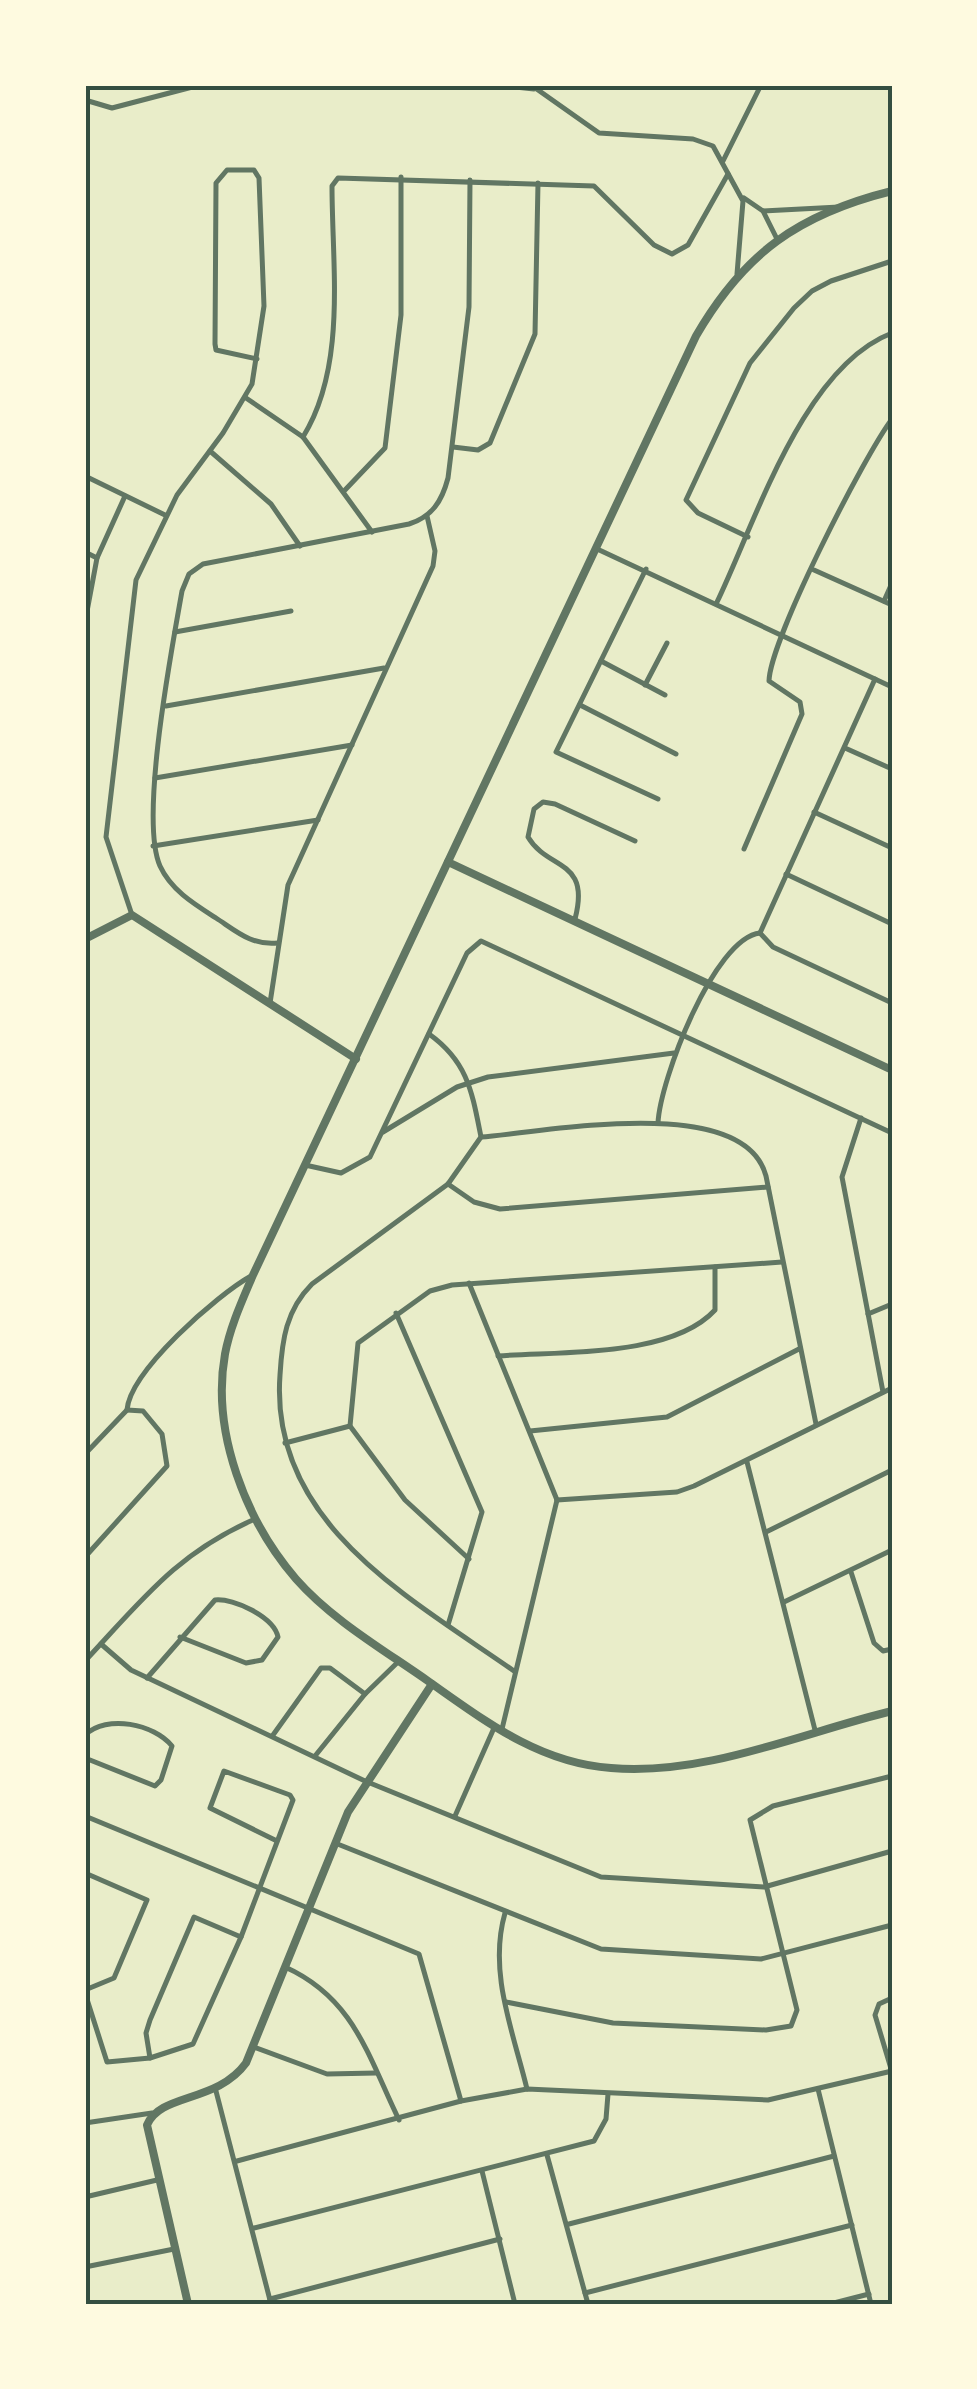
<svg xmlns="http://www.w3.org/2000/svg" width="977" height="2389" font-family="'Noto Serif',serif">
	<style>
		.lines { fill: none; stroke-linecap: round; stroke-linejoin: round }
		.minor { stroke: #617663; stroke-width: 5 }
		.tertiary { stroke: #617663; stroke-width: 8 }
		.neatline { fill: none; stroke: #344e41; stroke-width: 4 }
	</style>
	<rect width="100%" height="100%" fill="#e9edc9"/>
	<g class="lines">
		<!-- minor -->
		<g class="minor">
			<path d="M 497,85 L 534,89"/>
			<path d="M 531,85 L 599,133 L 693,139 L 713,146 L 743,201 L 737,274"/>
			<path d="M 85,100 L 112,108 L 200,85"/>
			<path d="M 723,161 L 761,85"/>
			<path d="M 744,198 L 763,211 L 839,207"/>
			<path d="M 763,211 L 777,239"/>
			<path d="M 246,398 L 303,437 L 372,532"/>
			<path d="M 303,437 C 347,366 332,267 332,186 L 338,178 L 594,186 L 654,245 L 672,254 L 688,245 L 728,174"/>
			<path d="M 453,447 L 478,450 L 490,443 L 535,334 L 538,183"/>
			<path d="M 210,451 L 271,504 L 300,546"/>
			<path d="M 85,476 L 165,515"/>
			<path d="M 345,490 L 385,448 L 401,315 L 401,177"/>
			<path d="M 748,537 L 698,513 L 686,500 L 750,363 L 794,308 L 812,291 L 831,281 L 892,261"/>
			<path d="M 595,548 L 892,687"/>
			<path d="M 85,552 L 97,558"/>
			<path d="M 646,569 L 556,752 L 658,799"/>
			<path d="M 814,570 L 892,605"/>
			<path d="M 884,601 L 892,583"/>
			<path d="M 717,602 C 756,521 803,367 892,333"/>
			<path d="M 85,622 L 97,558 L 125,496"/>
			<path d="M 175,632 L 291,611"/>
			<path d="M 601,661 L 665,695"/>
			<path d="M 645,685 L 667,643"/>
			<path d="M 580,705 L 676,754"/>
			<path d="M 166,706 L 384,668"/>
			<path d="M 845,748 L 892,769"/>
			<path d="M 155,778 L 352,745"/>
			<path d="M 814,812 L 892,848"/>
			<path d="M 153,846 L 318,820"/>
			<path d="M 744,849 L 802,714 L 800,702 L 769,681 C 770,640 864,456 892,419"/>
			<path d="M 786,874 L 892,924"/>
			<path d="M 132,915 L 106,837 L 136,580 L 177,495 L 223,433 L 252,384 L 264,306 L 259,178 L 254,170 L 227,170 L 216,183 L 215,344 L 216,350 L 257,359"/>
			<path d="M 575,919 C 591,858 548,871 528,837 L 534,809 L 543,802 L 555,804 L 635,841"/>
			<path d="M 760,933 L 875,679"/>
			<path d="M 760,933 L 773,947 L 892,1003"/>
			<path d="M 278,943 C 252,946 236,931 216,918 C 194,904 171,890 160,866 C 139,819 172,648 182,591 L 189,574 L 203,564 L 409,524 C 432,517 442,501 448,478 L 469,307 L 470,180"/>
			<path d="M 270,1003 L 288,885 L 433,566 L 435,551 L 427,516"/>
			<path d="M 429,1034 C 468,1062 472,1092 481,1137 L 448,1184 L 312,1284 C 286,1310 282,1340 280,1375 C 269,1523 410,1598 514,1671"/>
			<path d="M 861,1118 L 842,1177 L 883,1392"/>
			<path d="M 658,1123 C 660,1080 714,938 760,933"/>
			<path d="M 383,1132 L 457,1087 L 488,1077 L 674,1053"/>
			<path d="M 481,1137 C 546,1132 744,1092 766,1176 L 816,1424"/>
			<path d="M 305,1165 L 341,1173 L 370,1157 L 467,953 L 481,941 L 892,1133"/>
			<path d="M 448,1184 L 474,1202 L 500,1209 L 768,1187"/>
			<path d="M 469,1283 L 557,1500"/>
			<path d="M 396,1313 L 482,1512 L 448,1625"/>
			<path d="M 868,1314 L 892,1304"/>
			<path d="M 498,1356 C 559,1351 671,1358 715,1310 L 715,1267"/>
			<path d="M 127,1410 C 130,1371 217,1295 251,1276"/>
			<path d="M 530,1431 L 667,1417 L 799,1349"/>
			<path d="M 285,1443 L 350,1426"/>
			<path d="M 85,1454 L 127,1410"/>
			<path d="M 747,1462 L 815,1730"/>
			<path d="M 557,1500 L 677,1492 L 694,1486 L 892,1388"/>
			<path d="M 766,1532 L 892,1470"/>
			<path d="M 85,1557 L 167,1466 L 162,1434 L 143,1411 L 127,1410"/>
			<path d="M 469,1559 L 405,1500 L 350,1426 L 358,1343 L 430,1291 L 452,1285 L 782,1262"/>
			<path d="M 851,1572 L 874,1643 L 883,1651 L 892,1649"/>
			<path d="M 784,1602 L 892,1550"/>
			<path d="M 101,1644 L 131,1670 L 365,1781 L 601,1877 L 764,1887 L 892,1851"/>
			<path d="M 85,1661 C 142,1600 177,1553 255,1519"/>
			<path d="M 147,1678 L 215,1600 C 234,1598 274,1617 278,1637 L 262,1660 L 246,1663 L 180,1637"/>
			<path d="M 502,1729 L 557,1500"/>
			<path d="M 85,1735 C 107,1714 154,1724 172,1746 L 161,1780 L 155,1786 L 85,1758"/>
			<path d="M 273,1735 L 321,1668 L 330,1668 L 365,1694"/>
			<path d="M 315,1756 L 365,1694 L 399,1661"/>
			<path d="M 85,1816 L 419,1954 L 461,2101"/>
			<path d="M 455,1816 L 494,1728"/>
			<path d="M 335,1843 L 601,1949 L 761,1959 L 892,1925"/>
			<path d="M 85,1873 L 147,1900 L 114,1978 L 85,1990"/>
			<path d="M 505,1913 C 488,1972 513,2031 527,2089"/>
			<path d="M 285,1967 C 354,1998 368,2056 399,2120"/>
			<path d="M 85,1993 L 107,2062 L 150,2058 L 193,2044 L 241,1937 L 293,1800 L 290,1795 L 224,1771 L 210,1808 L 277,1841"/>
			<path d="M 892,1998 L 879,2004 L 875,2015 L 892,2072"/>
			<path d="M 506,2002 L 613,2023 L 766,2030 L 791,2026 L 797,2010 L 750,1820 L 773,1806 L 892,1776"/>
			<path d="M 254,2047 L 327,2074 L 376,2073"/>
			<path d="M 150,2058 L 146,2033 L 150,2020 L 194,1917 L 241,1937"/>
			<path d="M 818,2089 L 871,2304"/>
			<path d="M 216,2091 L 271,2304"/>
			<path d="M 85,2123 L 152,2113"/>
			<path d="M 547,2155 L 588,2304"/>
			<path d="M 237,2161 L 461,2101 L 527,2089 L 768,2100 L 892,2071"/>
			<path d="M 482,2171 L 515,2304"/>
			<path d="M 85,2197 L 157,2180"/>
			<path d="M 569,2224 L 834,2156"/>
			<path d="M 254,2228 L 594,2141 L 606,2119 L 608,2094"/>
			<path d="M 85,2267 L 174,2249"/>
			<path d="M 585,2293 L 852,2225"/>
			<path d="M 270,2299 L 500,2239"/>
			<path d="M 830,2304 L 869,2294"/>
		</g>
		<!-- tertiary -->
		<g class="tertiary">
			<path d="M 892,191 C 799,214 744,253 696,336 L 253,1275 C 242,1301 230,1327 225,1354 C 211,1432 246,1521 296,1579 C 332,1620 384,1650 428,1681 C 485,1721 539,1763 611,1768 C 706,1776 801,1733 892,1711"/>
			<path d="M 448,862 L 892,1070"/>
			<path d="M 85,939 L 132,915 L 356,1059"/>
			<path d="M 188,2304 L 147,2125 C 160,2093 217,2103 246,2063 L 348,1812 L 432,1684"/>
		</g>
	</g>
	<!-- border -->
	<rect width="977" height="2389" fill="none" stroke="#fefae0" stroke-width="175"/>
	<rect x="88" y="88" width="802" height="2214" class="neatline"/>
</svg>
